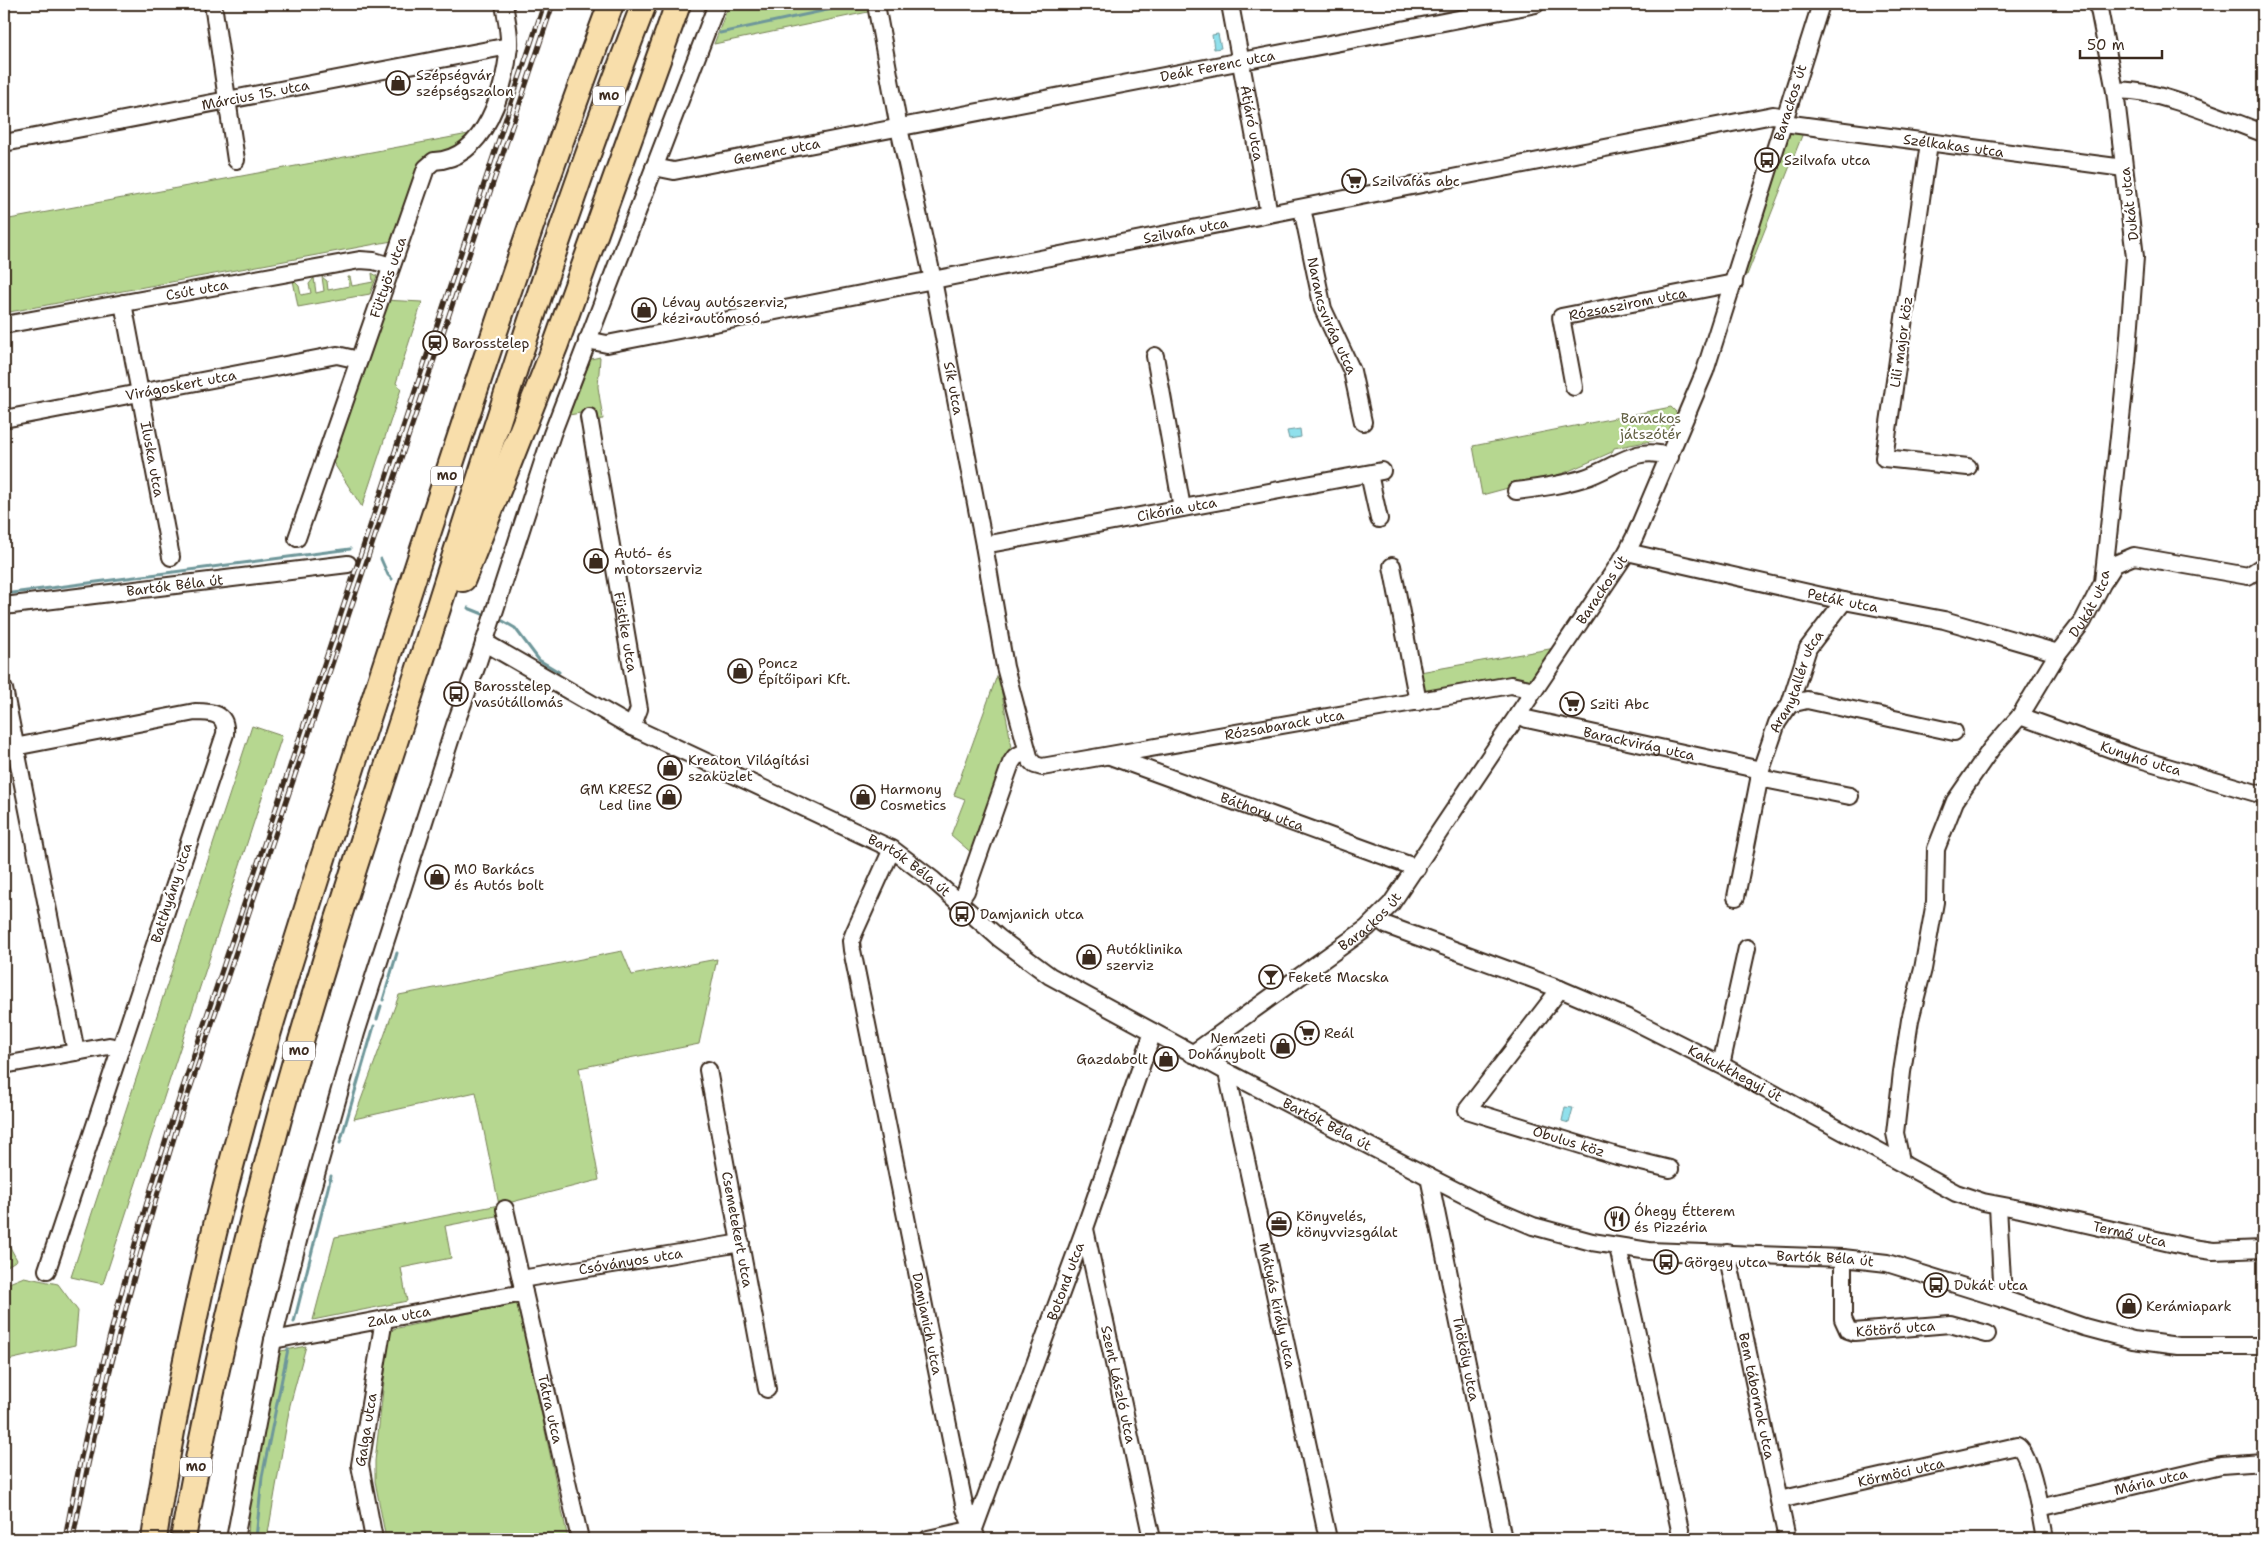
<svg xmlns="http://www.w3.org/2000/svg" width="2267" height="1543" font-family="'Shantell Sans',sans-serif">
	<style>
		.green { fill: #b6d790; stroke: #788057 }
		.water { fill: #90e0ec; stroke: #6e979a }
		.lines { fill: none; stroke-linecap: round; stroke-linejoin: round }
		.stream { stroke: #6e979a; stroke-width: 3 }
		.minor-casing { stroke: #3b2a1e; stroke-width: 20 }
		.highway-casing { stroke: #3b2a1e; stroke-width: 28 }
		.minor { stroke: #fff; stroke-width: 16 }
		.highway { stroke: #f8deab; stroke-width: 24 }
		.rail-casing { stroke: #3b2a1e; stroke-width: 5 }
		.rail { stroke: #fff; stroke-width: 3; stroke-dasharray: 9; stroke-linecap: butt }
		.labels { text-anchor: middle; stroke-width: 4.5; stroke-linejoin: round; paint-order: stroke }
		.shield { fill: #fff; stroke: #766a62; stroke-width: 1 }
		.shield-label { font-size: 12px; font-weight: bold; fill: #3b2a1e }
		.street-label { font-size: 14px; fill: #3b2a1e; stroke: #fff }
		.poi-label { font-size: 14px; fill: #3b2a1e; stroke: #fff; text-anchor: start }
		.park-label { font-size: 14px; fill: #605e40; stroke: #fff }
	</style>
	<rect width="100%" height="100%" fill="#fff"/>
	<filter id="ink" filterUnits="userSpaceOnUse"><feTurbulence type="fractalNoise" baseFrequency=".02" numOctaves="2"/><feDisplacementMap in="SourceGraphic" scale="10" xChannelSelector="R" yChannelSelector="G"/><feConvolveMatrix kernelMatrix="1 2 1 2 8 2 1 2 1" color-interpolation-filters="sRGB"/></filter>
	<g filter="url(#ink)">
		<!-- green -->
		<g class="green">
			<path d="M 729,4 L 883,4 L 868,12 L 714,44 Z"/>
			<path d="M 1790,131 L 1803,133 L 1747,275 L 1743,274 Z"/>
			<path d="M 474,133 L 414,178 L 392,241 L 4,313 L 4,220 Z"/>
			<path d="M 372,273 L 377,276 L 370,294 L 298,307 L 293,280 L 299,286 L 301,295 L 311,293 L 309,284 L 314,278 L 316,293 L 324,291 L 322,277 L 327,281 L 328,290 L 349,286 L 348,277 L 350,277 L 352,286 L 373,282 Z"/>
			<path d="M 384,300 L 422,302 L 396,383 L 401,389 L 362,507 L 329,456 Z"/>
			<path d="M 600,357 L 598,387 L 603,419 L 594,420 L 592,411 L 569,415 L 591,359 Z"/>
			<path d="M 1671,407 L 1678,414 L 1667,438 L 1614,448 L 1612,452 L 1564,473 L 1482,495 L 1473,446 Z"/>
			<path d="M 1555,648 L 1534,679 L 1424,697 L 1420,672 Z"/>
			<path d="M 998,673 L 1013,753 L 974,855 L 951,835 L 965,799 L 954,795 Z"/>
			<path d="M 252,726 L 282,736 L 103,1284 L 71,1277 Z"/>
			<path d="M 622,951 L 632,975 L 717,959 L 699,1044 L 579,1068 L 599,1180 L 500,1205 L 501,1215 L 445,1226 L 451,1258 L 401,1268 L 407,1301 L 313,1320 L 335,1237 L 499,1205 L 476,1092 L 354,1119 L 399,995 Z"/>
			<path d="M 4,1236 L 17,1260 L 4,1268 Z"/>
			<path d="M 24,1277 L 58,1284 L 78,1311 L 75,1345 L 4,1361 L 4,1285 Z"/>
			<path d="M 518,1303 L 568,1539 L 386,1539 L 375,1481 L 375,1461 L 389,1337 L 393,1329 Z"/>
			<path d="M 306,1346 L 290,1405 L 267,1539 L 248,1539 L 250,1497 L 278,1355 L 281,1351 Z"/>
		</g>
		<!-- water -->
		<g class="water">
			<path d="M 1218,34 L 1221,48 L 1214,49 L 1212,35 Z"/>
			<path d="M 1300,429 L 1301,437 L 1289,439 L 1287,431 Z"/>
			<path d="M 1565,1107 L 1573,1108 L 1569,1123 L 1562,1121 Z"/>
		</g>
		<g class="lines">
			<!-- stream -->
			<g class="stream">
				<path d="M 884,11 L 886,4"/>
				<path d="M 720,33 L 855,4"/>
				<path d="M 381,559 L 388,575 L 392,579"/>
				<path d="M 4,594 L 350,549"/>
				<path d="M 468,608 L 483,614"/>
				<path d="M 503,621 L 515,628 L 539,660 L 559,672"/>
				<path d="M 383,1000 L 397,953"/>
				<path d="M 377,1019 L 381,1006"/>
				<path d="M 340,1143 L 374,1026"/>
				<path d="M 294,1322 L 331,1176"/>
				<path d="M 256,1539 L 262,1477 L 288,1349"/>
			</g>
			<!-- minor casing -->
			<g class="minor-casing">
				<g id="minor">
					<path d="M 213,4 L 236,160"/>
					<path id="s1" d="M 1230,4 L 1269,214"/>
					<path id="s2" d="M 877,10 L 899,128 L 933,280 L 984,545 L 1005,667 L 1030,760 L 1035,765 L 1042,767 L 1511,685 L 1534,690"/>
					<path d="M 2115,91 C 2150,86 2227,120 2263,133"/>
					<path id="s3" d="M 1784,123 L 2124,168"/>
					<path id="s4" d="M 4,143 L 509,46"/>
					<path d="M 1929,143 L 1884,458 L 1968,467"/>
					<path id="s5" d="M 654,167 L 674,171 L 1536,4"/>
					<path id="s6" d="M 1302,208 L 1323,309 L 1352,371 L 1363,422"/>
					<path id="s7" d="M 123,303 L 171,557"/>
					<path id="s8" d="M 4,325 L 360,260 L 374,261 L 391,266"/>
					<path id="s9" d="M 587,340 L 607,344 L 1773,115 L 1785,117"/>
					<path d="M 1155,356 L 1182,508"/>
					<path id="s10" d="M 1574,387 L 1561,317 L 1734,283"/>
					<path id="s11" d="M 589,417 L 639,709 L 632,727"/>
					<path id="s12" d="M 4,419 L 337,355 L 359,360"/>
					<path d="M 1369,474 L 1379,519"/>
					<path d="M 1516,491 C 1539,488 1562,485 1584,478 C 1616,468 1635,444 1670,457"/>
					<path id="s13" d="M 297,538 L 426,168 L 434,161 C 486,159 505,88 509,46 C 510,32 506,17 504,4"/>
					<path id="s14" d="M 984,545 L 1382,471"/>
					<path id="s15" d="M 1627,552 L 1844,601 L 1944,620 L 2058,653"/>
					<path d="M 1392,566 L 1418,702"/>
					<path d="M 2104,581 L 2115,564 L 2134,556 L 2248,576 L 2263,566"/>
					<path id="s16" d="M 4,606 L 348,564"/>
					<path id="s17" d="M 484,642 L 632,727 L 892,849 L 933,880 L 999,938 L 1050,976 L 1227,1072 L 1429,1177 L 1490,1208 L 1533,1226 L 1592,1242 L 1649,1251 L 1843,1258 L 1887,1263 L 2003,1299 L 2084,1327 L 2133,1340 L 2178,1346 L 2263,1346"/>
					<path d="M 4,689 L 76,1052"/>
					<path d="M 1790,704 L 1807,700 L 1954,732"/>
					<path id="s18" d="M 1518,714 L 1527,719 L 1761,770"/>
					<path id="s19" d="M 2020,716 L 2133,757 L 2263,795"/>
					<path d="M 4,749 L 195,712 C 212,712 227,713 225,734 L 47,1270"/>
					<path id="s20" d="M 1110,756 L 1417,868"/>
					<path d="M 1759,778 L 1850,796"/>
					<path id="s21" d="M 892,849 L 854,933 L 851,941 L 852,950 L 965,1509 L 977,1539"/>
					<path id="s22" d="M 1736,897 L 1761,770 L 1777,723 L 1790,704 L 1808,648 L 1844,601"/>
					<path d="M 958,903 L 966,891 L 1011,763 L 1015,757 L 1027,751"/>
					<path id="s23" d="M 1379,919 L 1386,925 L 1560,989 L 1628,1018 L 1721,1065 L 1956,1193 L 1983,1202 L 2020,1209 L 2192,1248 L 2213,1251 L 2263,1249"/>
					<path id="s24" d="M 1560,989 L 1467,1110 L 1617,1156 L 1670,1169"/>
					<path id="s25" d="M 1192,1054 L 1367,928 L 1391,904 L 1627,552 L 1635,536 L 1705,371 L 1821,4"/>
					<path d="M 4,1065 L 109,1046 L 120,1048"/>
					<path d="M 1721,1065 L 1747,948"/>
					<path id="s26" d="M 708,1070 L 767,1389"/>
					<path id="s27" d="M 1227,1072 L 1328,1539"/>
					<path id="s28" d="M 1901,1161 L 1895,1133 L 1902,1072 L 1910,1020 L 1923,969 L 1935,902 L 1936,849 L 1955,801 L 1991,749 L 2020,716 L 2058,653 L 2083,621 L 2103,582 L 2127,363 L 2135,257 L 2115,91 L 2098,4"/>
					<path id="s29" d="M 1429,1177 L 1503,1539"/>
					<path d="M 1998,1206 L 2003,1299"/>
					<path id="s30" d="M 505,1209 L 580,1539"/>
					<path id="s31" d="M 1085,1229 L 1152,1539"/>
					<path d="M 1618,1247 L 1682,1539"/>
					<path id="s32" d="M 1727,1253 L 1787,1539"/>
					<path id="s33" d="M 1843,1258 L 1843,1319 L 1848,1330 L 1854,1332 L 1950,1324 L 1987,1334"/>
					<path id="s34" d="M 521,1279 L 741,1243"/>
					<path id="s35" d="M 273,1340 L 524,1293"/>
					<path id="s36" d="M 1779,1500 L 2017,1446 C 2032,1454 2041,1520 2045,1539"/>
					<path id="s37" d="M 2039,1508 L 2221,1465 L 2263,1462"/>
					<path id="s38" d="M 974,1529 L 1085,1228 L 1153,1032"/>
					<path d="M 235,1539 L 273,1340 L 304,1217 L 356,1033 L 455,725 L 477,665 L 552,434 L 717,4"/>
					<path id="s39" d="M 374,1539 L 360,1465 L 384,1319"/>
					<path d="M 928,1539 L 974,1529"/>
				</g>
			</g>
			<!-- highway casing -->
			<g class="highway-casing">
				<g id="highway">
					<path d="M 463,579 L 556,344 L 678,4"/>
					<path d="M 154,1539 C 165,1465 179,1391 195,1317 C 241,1099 314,887 382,675 C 455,450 528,225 611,4"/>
					<path d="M 183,1539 C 208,1396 242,1255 280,1115 C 321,965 371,817 419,668 C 490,446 559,222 644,4"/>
				</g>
			</g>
			<!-- minor -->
			<use href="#minor" class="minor"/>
			<!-- highway -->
			<use href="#highway" class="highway"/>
			<!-- rail casing -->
			<g class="rail-casing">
				<g id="rail">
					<path d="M 65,1539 C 90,1399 128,1262 170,1126 L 544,4"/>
					<path d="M 73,1539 C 99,1400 136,1264 177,1128 L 553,4"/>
				</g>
			</g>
			<!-- rail -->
			<use href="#rail" class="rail"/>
		</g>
	</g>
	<!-- icons -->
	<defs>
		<g id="shop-ring" transform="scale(1.25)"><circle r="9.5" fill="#fff" stroke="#3b2a1e" stroke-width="1.5"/><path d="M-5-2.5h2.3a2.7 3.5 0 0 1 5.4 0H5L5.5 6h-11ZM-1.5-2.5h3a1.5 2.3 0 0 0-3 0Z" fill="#3b2a1e"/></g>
		<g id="bus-ring" transform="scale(1.25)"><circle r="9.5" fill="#fff" stroke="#3b2a1e" stroke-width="1.5"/><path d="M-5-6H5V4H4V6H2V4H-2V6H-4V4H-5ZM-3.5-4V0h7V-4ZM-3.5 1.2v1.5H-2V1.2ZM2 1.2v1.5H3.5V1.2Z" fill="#3b2a1e"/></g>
		<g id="supermarket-ring" transform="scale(1.25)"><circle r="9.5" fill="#fff" stroke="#3b2a1e" stroke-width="1.5"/><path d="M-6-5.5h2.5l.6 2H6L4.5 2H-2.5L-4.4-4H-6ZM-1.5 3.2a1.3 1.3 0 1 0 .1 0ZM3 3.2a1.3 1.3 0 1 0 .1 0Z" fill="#3b2a1e"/></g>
		<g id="station-ring" transform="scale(1.25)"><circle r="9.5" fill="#fff" stroke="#3b2a1e" stroke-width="1.5"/><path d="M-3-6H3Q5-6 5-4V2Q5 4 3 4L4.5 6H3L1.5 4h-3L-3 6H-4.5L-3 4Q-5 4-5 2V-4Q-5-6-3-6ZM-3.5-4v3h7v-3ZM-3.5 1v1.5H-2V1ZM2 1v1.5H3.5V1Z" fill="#3b2a1e"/></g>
		<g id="bar-ring" transform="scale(1.25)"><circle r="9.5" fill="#fff" stroke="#3b2a1e" stroke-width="1.5"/><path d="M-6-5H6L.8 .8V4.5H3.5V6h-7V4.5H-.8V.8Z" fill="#3b2a1e"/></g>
		<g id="restaurant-ring" transform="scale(1.25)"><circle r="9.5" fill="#fff" stroke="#3b2a1e" stroke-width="1.5"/><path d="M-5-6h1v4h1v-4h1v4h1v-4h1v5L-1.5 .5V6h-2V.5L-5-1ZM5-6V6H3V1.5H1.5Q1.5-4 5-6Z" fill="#3b2a1e"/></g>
		<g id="office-ring" transform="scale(1.25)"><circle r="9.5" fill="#fff" stroke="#3b2a1e" stroke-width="1.5"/><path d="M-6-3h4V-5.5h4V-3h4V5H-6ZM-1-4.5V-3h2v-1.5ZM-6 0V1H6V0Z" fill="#3b2a1e"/></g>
	</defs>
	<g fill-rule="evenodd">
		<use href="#shop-ring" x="398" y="83"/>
		<use href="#bus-ring" x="1767" y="160"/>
		<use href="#supermarket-ring" x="1354" y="181"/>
		<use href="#shop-ring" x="644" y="310"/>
		<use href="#station-ring" x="435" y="343"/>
		<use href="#shop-ring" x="596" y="561"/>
		<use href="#shop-ring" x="740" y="671"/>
		<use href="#bus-ring" x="456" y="694"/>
		<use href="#supermarket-ring" x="1572" y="704"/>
		<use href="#shop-ring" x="670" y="768"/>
		<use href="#shop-ring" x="669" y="797"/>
		<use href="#shop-ring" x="863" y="797"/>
		<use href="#shop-ring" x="437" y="877"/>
		<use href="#bus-ring" x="962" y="914"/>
		<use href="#shop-ring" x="1089" y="957"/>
		<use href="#bar-ring" x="1271" y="977"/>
		<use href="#supermarket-ring" x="1307" y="1033"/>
		<use href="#shop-ring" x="1283" y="1046"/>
		<use href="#shop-ring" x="1166" y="1059"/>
		<use href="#restaurant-ring" x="1617" y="1219"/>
		<use href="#office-ring" x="1279" y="1224"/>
		<use href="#bus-ring" x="1666" y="1262"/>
		<use href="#bus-ring" x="1936" y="1285"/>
		<use href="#shop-ring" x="2129" y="1306"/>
	</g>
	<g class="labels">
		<!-- shield labels -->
		<g class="shield">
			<rect x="593" y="86.5" width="32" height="19" rx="4"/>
			<rect x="431" y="466.5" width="32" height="19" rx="4"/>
			<rect x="283" y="1041.5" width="32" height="19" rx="4"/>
			<rect x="180" y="1457.5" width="32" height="19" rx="4"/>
		</g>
		<g class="shield-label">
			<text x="609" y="100">M0</text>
			<text x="447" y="480">M0</text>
			<text x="299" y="1055">M0</text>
			<text x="196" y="1471">M0</text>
		</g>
		<!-- street labels -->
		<g class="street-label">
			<text dy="5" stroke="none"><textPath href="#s5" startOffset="574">Deák Ferenc utca</textPath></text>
			<text dy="5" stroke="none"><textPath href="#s4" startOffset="256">Március 15. utca</textPath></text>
			<text dy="5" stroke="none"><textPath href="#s25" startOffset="1152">Barackos út</textPath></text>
			<text dy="5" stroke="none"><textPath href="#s1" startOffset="121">Átjáró utca</textPath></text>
			<text dy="5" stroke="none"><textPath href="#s3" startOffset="171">Szélkakas utca</textPath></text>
			<text dy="5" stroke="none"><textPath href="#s5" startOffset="125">Gemenc utca</textPath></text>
			<text transform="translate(2129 204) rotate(-97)" y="5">Dukát utca</text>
			<text dy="5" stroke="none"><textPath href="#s9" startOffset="610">Szilvafa utca</textPath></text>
			<text dy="5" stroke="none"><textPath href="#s13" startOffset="276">Füttyös utca</textPath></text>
			<text dy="5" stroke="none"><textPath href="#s8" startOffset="196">Csút utca</textPath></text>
			<text dy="5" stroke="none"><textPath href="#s10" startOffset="139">Rózsaszirom utca</textPath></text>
			<text dy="5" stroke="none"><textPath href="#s6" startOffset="112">Narancsvirág utca</textPath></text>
			<text transform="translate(1901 342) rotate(-82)" y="5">Lili major köz</text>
			<text dy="5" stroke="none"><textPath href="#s12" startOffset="180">Virágoskert utca</textPath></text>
			<text dy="5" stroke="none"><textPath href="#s2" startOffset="386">Sík utca</textPath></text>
			<text dy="5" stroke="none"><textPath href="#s7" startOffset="159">Iluska utca</textPath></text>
			<text dy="5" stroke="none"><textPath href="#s14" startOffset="196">Cikória utca</textPath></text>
			<text dy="5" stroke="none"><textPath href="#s16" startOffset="172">Bartók Béla út</textPath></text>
			<text dy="5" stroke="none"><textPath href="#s25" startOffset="628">Barackos út</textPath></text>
			<text dy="5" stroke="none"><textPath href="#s15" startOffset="221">Peták utca</textPath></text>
			<text dy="5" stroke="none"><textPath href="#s28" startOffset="608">Dukát utca</textPath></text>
			<text dy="5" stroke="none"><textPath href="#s11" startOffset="218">Füstike utca</textPath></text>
			<text dy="5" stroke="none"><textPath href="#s22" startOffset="225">Aranytallér utca</textPath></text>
			<text dy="5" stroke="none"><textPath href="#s2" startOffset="1026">Rózsabarack utca</textPath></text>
			<text dy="5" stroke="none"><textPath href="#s18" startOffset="125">Barackvirág utca</textPath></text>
			<text dy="5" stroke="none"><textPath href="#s19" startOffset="128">Kunyhó utca</textPath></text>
			<text dy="5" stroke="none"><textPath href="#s20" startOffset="162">Báthory utca</textPath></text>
			<text dy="5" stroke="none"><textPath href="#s17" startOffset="481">Bartók Béla út</textPath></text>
			<text transform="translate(171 893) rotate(-72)" y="5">Batthyány utca</text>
			<text dy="5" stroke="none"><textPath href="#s25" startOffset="222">Barackos út</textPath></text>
			<text dy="5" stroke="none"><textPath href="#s23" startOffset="389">Kakukkhegyi út</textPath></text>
			<text dy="5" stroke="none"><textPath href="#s17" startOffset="975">Bartók Béla út</textPath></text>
			<text dy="5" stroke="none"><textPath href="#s24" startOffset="259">Obulus köz</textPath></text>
			<text dy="5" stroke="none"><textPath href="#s26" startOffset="162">Csemetekert utca</textPath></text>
			<text dy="5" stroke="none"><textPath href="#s23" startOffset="819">Termő utca</textPath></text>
			<text dy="5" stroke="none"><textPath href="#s17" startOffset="1500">Bartók Béla út</textPath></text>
			<text dy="5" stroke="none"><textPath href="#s34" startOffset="111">Csóványos utca</textPath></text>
			<text dy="5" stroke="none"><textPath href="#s38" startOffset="264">Botond utca</textPath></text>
			<text dy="5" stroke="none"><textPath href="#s27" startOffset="239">Mátyás király utca</textPath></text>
			<text dy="5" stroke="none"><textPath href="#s35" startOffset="128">Zala utca</textPath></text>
			<text dy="5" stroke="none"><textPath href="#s21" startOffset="491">Damjanich utca</textPath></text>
			<text dy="5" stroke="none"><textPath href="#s33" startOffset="121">Kőtörő utca</textPath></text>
			<text dy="5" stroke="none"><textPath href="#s29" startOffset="185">Thököly utca</textPath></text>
			<text dy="5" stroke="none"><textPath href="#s31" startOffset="159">Szent László utca</textPath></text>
			<text dy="5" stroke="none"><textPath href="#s32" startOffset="146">Bem tábornok utca</textPath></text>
			<text dy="5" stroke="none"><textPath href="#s30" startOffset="205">Tátra utca</textPath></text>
			<text dy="5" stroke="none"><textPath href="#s39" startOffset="111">Galga utca</textPath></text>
			<text dy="5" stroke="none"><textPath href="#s36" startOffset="125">Körmöci utca</textPath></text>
			<text dy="5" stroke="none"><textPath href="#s37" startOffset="115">Mária utca</textPath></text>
		</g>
		<!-- poi labels -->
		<g class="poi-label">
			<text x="416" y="80">Szépségvár<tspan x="416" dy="16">szépségszalon</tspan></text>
			<text x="1784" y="165">Szilvafa utca</text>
			<text x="1372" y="186">Szilvafás abc</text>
			<text x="662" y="307">Lévay autószerviz,<tspan x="662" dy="16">kézi autómosó</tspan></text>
			<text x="452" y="348">Barosstelep</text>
			<text x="614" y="558">Autó- és<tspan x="614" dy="16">motorszerviz</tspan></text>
			<text x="758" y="668">Poncz<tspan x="758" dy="16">Építőipari Kft.</tspan></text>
			<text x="474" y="691">Barosstelep<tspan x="474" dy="16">vasútállomás</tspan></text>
			<text x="1590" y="709">Sziti Abc</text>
			<text x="688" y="765">Kreaton Világítási<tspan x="688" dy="16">szaküzlet</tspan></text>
			<text x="652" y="794" text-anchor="end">GM KRESZ<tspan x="652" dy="16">Led line</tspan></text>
			<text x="880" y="794">Harmony<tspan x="880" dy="16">Cosmetics</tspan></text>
			<text x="454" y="874">M0 Barkács<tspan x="454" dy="16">és Autós bolt</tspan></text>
			<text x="980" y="919">Damjanich utca</text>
			<text x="1106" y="954">Autóklinika<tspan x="1106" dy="16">szerviz</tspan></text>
			<text x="1288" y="982">Fekete Macska</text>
			<text x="1324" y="1038">Reál</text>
			<text x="1266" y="1043" text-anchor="end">Nemzeti<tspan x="1266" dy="16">Dohánybolt</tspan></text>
			<text x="1148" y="1064" text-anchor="end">Gazdabolt</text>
			<text x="1634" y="1216">Óhegy Étterem<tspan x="1634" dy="16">és Pizzéria</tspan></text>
			<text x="1296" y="1221">Könyvelés,<tspan x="1296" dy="16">könyvvizsgálat</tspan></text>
			<text x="1684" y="1267">Görgey utca</text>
			<text x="1954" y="1290">Dukát utca</text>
			<text x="2146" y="1311">Kerámiapark</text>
		</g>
		<!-- park labels -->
		<g class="park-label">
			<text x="1651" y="423">Barackos<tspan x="1651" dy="16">játszótér</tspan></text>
		</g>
	</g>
	<!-- margin -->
	<rect width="2267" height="1543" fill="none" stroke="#fff" stroke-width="20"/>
	<rect x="10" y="10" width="2247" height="1523" fill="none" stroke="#3b2a1e" stroke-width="2" filter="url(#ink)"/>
	<!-- scale -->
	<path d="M2080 50v8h82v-8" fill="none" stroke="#3b2a1e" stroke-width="2.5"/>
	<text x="2087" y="50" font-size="15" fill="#3b2a1e" stroke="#ffffff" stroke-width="4" paint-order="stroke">50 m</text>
</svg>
